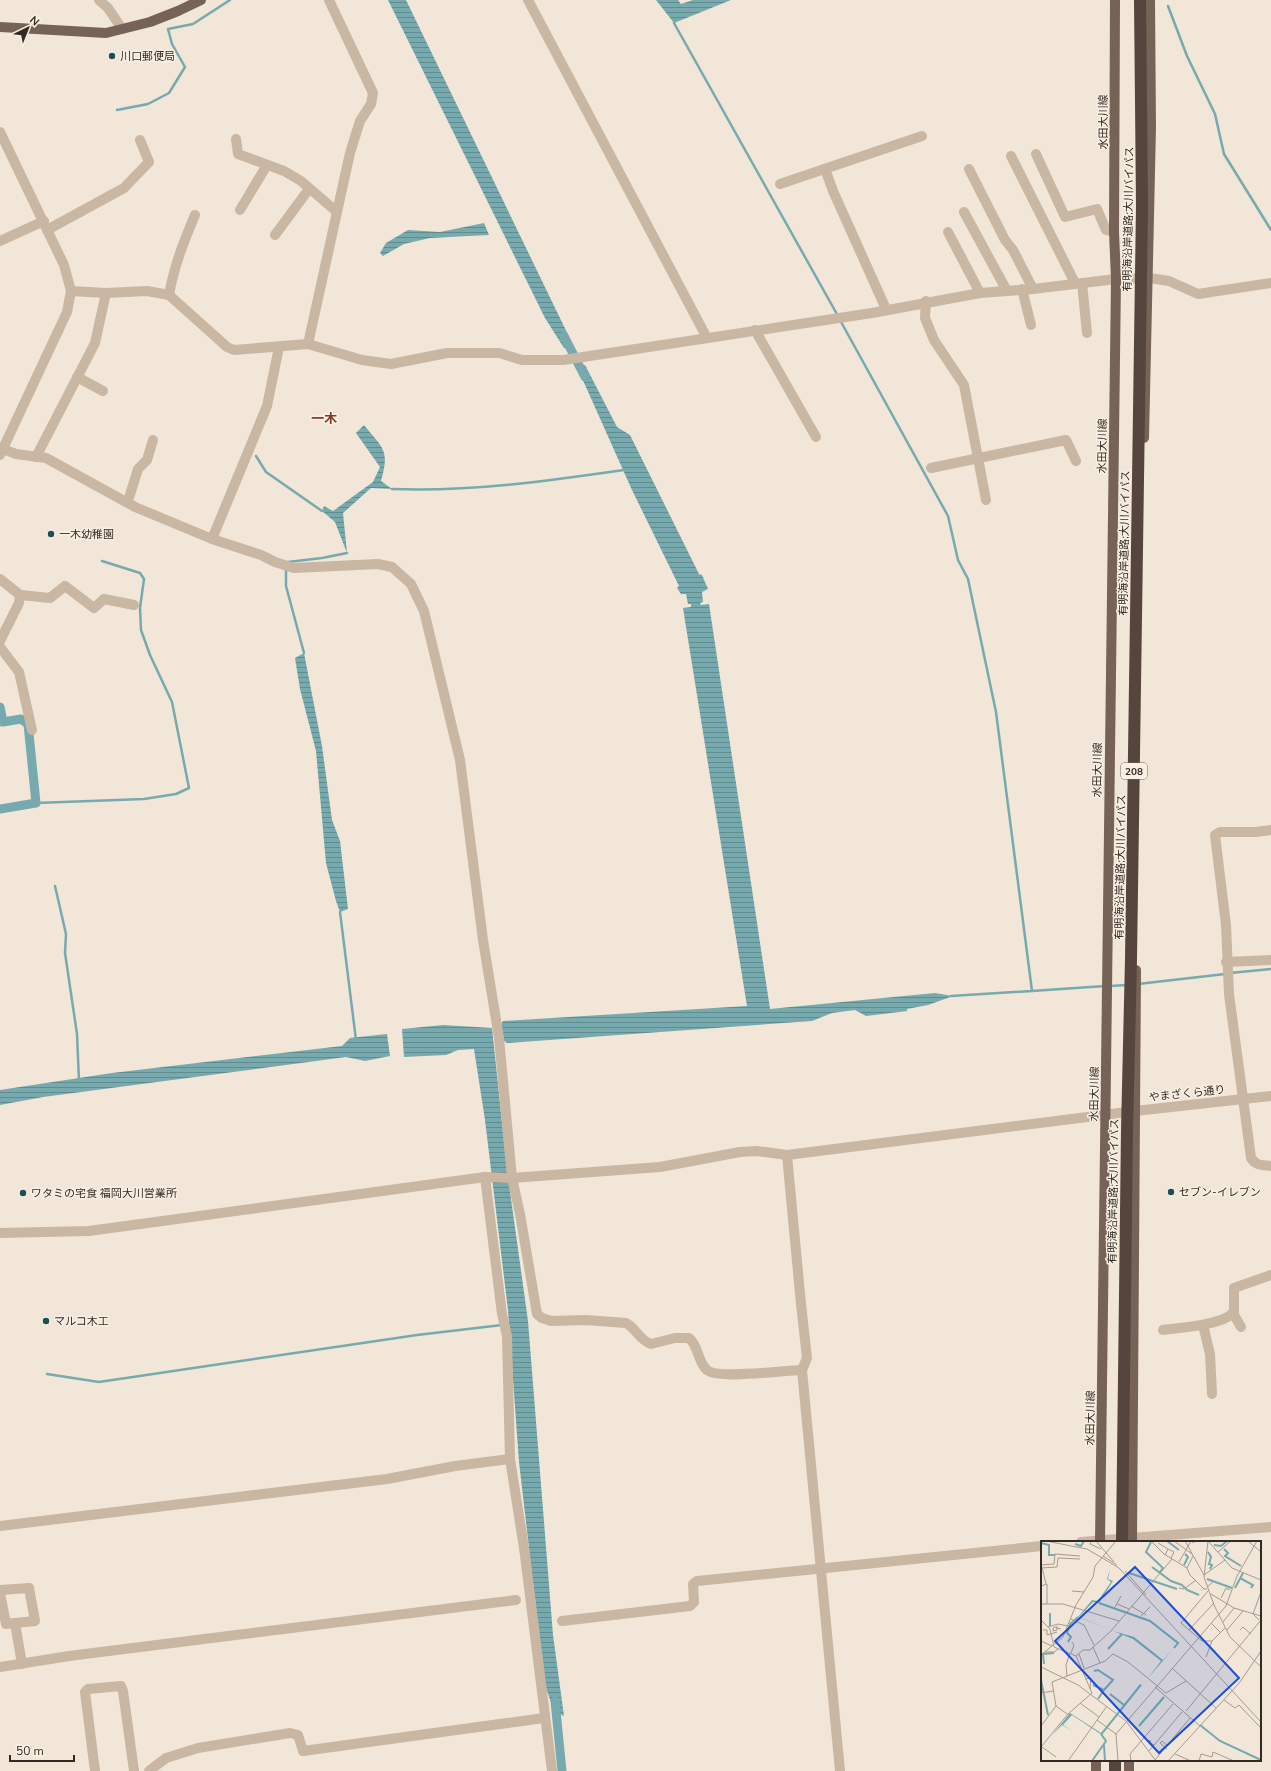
<svg xmlns="http://www.w3.org/2000/svg" width="1271" height="1771" font-family="'Nunito Sans','Noto Sans JP',sans-serif">
	<style>
		.water { fill: url(#water-rules) }
		.lines { fill: none; stroke-linecap: round; stroke-linejoin: round }
		.stream { stroke: #76aaae; stroke-width: 2.5 }
		.canal { stroke: #76aaae; stroke-width: 9 }
		.minor { stroke: #c9b6a3; stroke-width: 10 }
		.major { stroke: #766256; stroke-width: 10 }
		.highway { stroke: #55453c; stroke-width: 12 }
		.highway-bridge { stroke: #55453c; stroke-width: 12 }
		.poi-dot { fill: #1b4f55; stroke: #f9f0e3; stroke-width: 1.5 }
		.labels { text-anchor: middle; stroke-width: 3; stroke-linejoin: round; paint-order: stroke }
		.shield { fill: #f9f0e3; stroke: #6f655e; stroke-width: 1 }
		.shield-label { font-size: 10px; font-weight: bold; fill: #342a25 }
		.poi-label { font-size: 11px; fill: #342a25; stroke: #f9f0e3; text-anchor: start }
		.street-label { font-size: 11px; fill: #342a25; stroke: #f9f0e3 }
		.quarter-label { font-size: 13px; font-weight: bold; fill: #83391e; stroke: #f9f0e3 }
		.inset-river { fill: none; stroke: #76aaae; stroke-width: 2 }
		.inset-road { fill: none; stroke: #a59b90; stroke-width: 1 }
		.view { fill: #1d4ed8; fill-opacity: 0.15; stroke: #1d4ed8; stroke-width: 2 }
		.inset-edge { fill: none; stroke: #342a25; stroke-width: 2 }
	</style>
	<defs>
		<pattern id="water-rules" width="6" height="5" patternUnits="userSpaceOnUse"><rect width="6" height="5" fill="#76aaae"/><path d="M0 2.5h6" fill="none" stroke="#628b8d"/></pattern>
	</defs>
	<rect width="100%" height="100%" fill="#f1e6d7"/>
	<!-- water -->
	<g class="water">
		<path d="M 388,0 L 406,0 L 573,345 L 564,348 L 545,318 Z"/>
		<path d="M 656,0 L 678,0 L 681,4 L 693,0 L 731,0 L 674,23 Z"/>
		<path d="M 484,223 L 489,235 L 430,238 L 404,244 L 383,256 L 380,253 L 386,243 L 408,230 L 440,232 Z"/>
		<path d="M 585,365 L 617,427 L 630,435 L 699,574 L 702,575 L 708,589 L 702,592 L 703,602 L 700,603 L 701,605 L 709,604 L 770,1009 L 935,993 L 953,996 L 928,1005 L 907,1009 L 907,1011 L 866,1016 L 855,1010 L 832,1013 L 812,1021 L 507,1043 L 503,1040 L 501,1024 L 503,1021 L 747,1006 L 683,608 L 691,607 L 691,604 L 688,604 L 686,594 L 681,594 L 677,588 L 679,586 L 632,490 L 577,367 Z"/>
		<path d="M 364,425 C 383,449 390,449 381,481 L 392,489 L 371,488 L 343,513 L 347,553 L 335,522 L 322,511 L 324,506 L 333,511 L 373,482 L 380,467 L 356,433 Z"/>
		<path d="M 304,653 L 322,746 L 332,820 L 340,841 L 348,909 L 340,912 L 336,901 L 326,863 L 316,751 L 300,689 L 295,658 Z"/>
		<path d="M 443,1025 L 492,1028 L 507,1170 L 528,1321 L 553,1635 L 564,1716 L 554,1711 L 545,1685 L 519,1462 L 508,1310 L 485,1120 L 474,1049 L 458,1050 L 446,1055 L 404,1057 L 402,1029 Z"/>
		<path d="M 387,1034 L 390,1056 L 365,1061 L 346,1057 L 43,1097 L 0,1105 L 0,1090 L 112,1073 L 342,1046 L 350,1038 Z"/>
	</g>
	<g class="lines">
		<!-- stream -->
		<g class="stream">
			<path d="M 1168,6 L 1187,56 L 1215,114 L 1224,154 L 1271,230"/>
			<path d="M 674,23 L 838,316"/>
			<path d="M 117,110 L 148,104 L 169,93 L 185,67 L 172,44 L 168,29 L 193,24 L 230,0"/>
			<path d="M 840,320 L 948,516 L 958,560 L 968,579 L 996,712 L 1032,991 L 951,996"/>
			<path d="M 256,456 L 266,472 L 322,511"/>
			<path d="M 392,489 C 470,492 547,481 624,470"/>
			<path d="M 288,562 L 322,558 L 347,553"/>
			<path d="M 286,567 L 286,586 L 304,653"/>
			<path d="M 36,803 L 144,799 L 176,794 L 189,788 L 172,702 L 150,655 L 141,630 L 140,608 L 144,579 L 140,573 L 102,561"/>
			<path d="M 55,886 L 66,934 L 65,953 L 77,1034 L 79,1081"/>
			<path d="M 340,912 L 356,1040"/>
			<path d="M 1230,973 L 1271,969"/>
			<path d="M 1138,984 L 1225,974"/>
			<path d="M 1110,986 L 1127,985"/>
			<path d="M 1032,991 L 1105,986"/>
			<path d="M 47,1374 L 99,1382 L 417,1335 L 502,1325"/>
		</g>
		<!-- canal -->
		<g class="canal">
			<path d="M 564,336 L 585,377"/>
			<path d="M 0,707 L 3,722 L 21,719 L 28,724 L 36,803 L 0,809"/>
			<path d="M 555,1701 L 562,1771"/>
		</g>
		<!-- minor -->
		<g class="minor">
			<path d="M 99,0 L 108,8 L 122,29"/>
			<path d="M 528,0 L 707,338"/>
			<path d="M 0,132 L 64,265 L 71,291 L 67,312 L 0,455"/>
			<path d="M 236,139 L 238,154 L 284,171 L 301,181 L 337,212"/>
			<path d="M 1036,154 L 1065,217 L 1097,209 L 1106,230 L 1114,232"/>
			<path d="M 1011,156 L 1075,283"/>
			<path d="M 825,169 L 833,191 L 886,309"/>
			<path d="M 969,169 L 1005,240 L 1013,250 L 1033,289"/>
			<path d="M 780,184 L 922,136"/>
			<path d="M 240,210 L 267,165"/>
			<path d="M 964,212 L 1007,291"/>
			<path d="M 47,230 L 124,188 L 149,162 L 140,140"/>
			<path d="M 948,232 L 980,293"/>
			<path d="M 275,235 L 309,189"/>
			<path d="M 0,241 L 44,221"/>
			<path d="M 1082,283 L 1087,333"/>
			<path d="M 1022,289 L 1031,325"/>
			<path d="M 71,291 L 106,293 L 147,291 L 169,295 L 227,347 L 234,350 L 308,344 L 362,360 L 391,364 L 447,353 L 499,353 L 522,360 L 563,360 L 583,357 L 872,313 L 980,293 L 1033,289 L 1116,279 L 1149,278 L 1169,281 L 1198,294 L 1271,283"/>
			<path d="M 169,295 C 174,266 184,241 195,215"/>
			<path d="M 926,301 L 925,318 L 934,340 L 964,385 L 986,500"/>
			<path d="M 755,330 L 816,437"/>
			<path d="M 308,344 L 350,153 L 360,121 L 371,104 L 373,93 L 329,0"/>
			<path d="M 77,377 L 103,391"/>
			<path d="M 0,448 L 16,454 L 46,458 L 135,507 L 212,539 L 261,555 L 275,562 L 294,568 L 378,564 L 392,567 L 411,584 L 424,611 L 460,760 L 483,940 L 499,1038 L 512,1178 L 520,1214 L 537,1314 L 542,1318 L 551,1321 L 586,1320 L 626,1323 C 636,1328 639,1340 651,1344 L 675,1338 L 689,1338 C 699,1346 697,1361 707,1370 C 719,1380 783,1370 802,1370"/>
			<path d="M 36,457 L 95,343 L 106,293"/>
			<path d="M 931,468 L 1066,440 L 1076,461"/>
			<path d="M 128,501 L 138,469 L 147,460 L 153,440"/>
			<path d="M 212,539 L 267,406 L 279,347"/>
			<path d="M 0,579 L 20,595 L 19,603 L 0,641"/>
			<path d="M 20,595 L 50,598 L 65,586 L 94,608 L 104,599 L 134,605"/>
			<path d="M 0,647 L 19,672 L 32,730"/>
			<path d="M 1271,830 L 1256,832 L 1220,832 L 1215,835 L 1226,925 L 1229,994 L 1251,1158 C 1256,1166 1263,1165 1271,1166"/>
			<path d="M 1226,962 L 1271,960"/>
			<path d="M 787,1155 L 801,1304 L 807,1358 L 802,1370 L 840,1771"/>
			<path d="M 485,1177 L 502,1314 L 507,1336 L 510,1459 L 524,1548 L 552,1771"/>
			<path d="M 0,1233 L 89,1231 L 485,1177 L 512,1178 L 660,1167 L 740,1152 L 757,1151 L 787,1155 L 1135,1111 L 1271,1096"/>
			<path d="M 1233,1313 L 1241,1327"/>
			<path d="M 1203,1325 L 1210,1354 L 1212,1394"/>
			<path d="M 1163,1330 C 1178,1328 1227,1325 1234,1311 L 1234,1288 L 1271,1275"/>
			<path d="M 0,1526 L 387,1479 L 455,1466 L 510,1459"/>
			<path d="M 1081,1542 L 1271,1527"/>
			<path d="M 0,1590 L 29,1588 L 35,1621 L 6,1624 L 0,1593"/>
			<path d="M 562,1621 L 690,1606 L 694,1602 L 693,1584 L 697,1581 L 1042,1546"/>
			<path d="M 15,1623 L 22,1664"/>
			<path d="M 0,1667 L 69,1656 L 516,1600"/>
			<path d="M 95,1771 L 85,1692 L 88,1689 L 121,1686 L 123,1691 L 134,1771"/>
			<path d="M 149,1771 L 166,1758 L 198,1748 L 290,1733 L 298,1735 L 303,1751 L 544,1718"/>
		</g>
		<!-- major -->
		<g class="major">
			<path d="M 0,27 L 106,33 L 150,22 L 178,11 L 201,0"/>
			<path d="M 1144,438 L 1151,127 L 1150,0"/>
			<path d="M 1100,1542 L 1116,279 L 1114,232 L 1115,0"/>
			<path d="M 1132,1542 L 1136,970"/>
			<path d="M 1096,1760 L 1096,1771"/>
			<path d="M 1129,1771 L 1129,1760"/>
		</g>
		<!-- highway -->
		<path class="highway" d="M 1115,1771 L 1115,1760"/>
		<!-- highway-bridge -->
		<path class="highway-bridge" d="M 1122,1542 L 1127,1130 L 1131,959 L 1142,206 L 1140,0"/>
	</g>
	<!-- markers -->
	<g class="poi-dot">
		<circle cx="112" cy="56" r="4"/>
		<circle cx="51" cy="534" r="4"/>
		<circle cx="1171" cy="1192" r="4"/>
		<circle cx="23" cy="1193" r="4"/>
		<circle cx="46" cy="1321" r="4"/>
	</g>
	<g class="labels">
		<!-- shield labels -->
		<rect class="shield" x="1121" y="763" width="26" height="16" rx="3"/>
		<g class="shield-label">
			<text x="1134" y="775">208</text>
		</g>
		<!-- poi labels -->
		<g class="poi-label">
			<text x="120" y="60">川口郵便局</text>
			<text x="59" y="538">一木幼稚園</text>
			<text x="1179" y="1196">セブン-イレブン</text>
			<text x="31" y="1197">ワタミの宅食 福岡大川営業所</text>
			<text x="54" y="1325">マルコ木工</text>
		</g>
		<!-- street labels -->
		<g class="street-label">
			<text transform="translate(1103 122) rotate(-90)" y="4">水田大川線</text>
			<text transform="translate(1128 219) rotate(-89)" y="4">有明海沿岸道路;大川バイパス</text>
			<text transform="translate(1102 446) rotate(-89)" y="4">水田大川線</text>
			<text transform="translate(1124 543) rotate(-89)" y="4">有明海沿岸道路;大川バイパス</text>
			<text transform="translate(1097 770) rotate(-89)" y="4">水田大川線</text>
			<text transform="translate(1120 867) rotate(-89)" y="4">有明海沿岸道路;大川バイパス</text>
			<text transform="translate(1187 1093) rotate(-6)" y="4">やまざくら通り</text>
			<text transform="translate(1094 1094) rotate(-89)" y="4">水田大川線</text>
			<text transform="translate(1113 1191) rotate(-89)" y="4">有明海沿岸道路;大川バイパス</text>
			<text transform="translate(1090 1418) rotate(-89)" y="4">水田大川線</text>
		</g>
		<!-- quarter labels -->
		<g class="quarter-label">
			<text x="324" y="423">一木</text>
		</g>
	</g>
	<!-- overview -->
	<g transform="translate(1041 1541)">
		<rect width="220" height="220" fill="#f1e6d7"/>
		<path d="M 69,28 L 67,38 L 72,40 L 58,62 L 52,61 L 38,76 L 70,89 L 37,76 L 51,59 L 57,60 L 70,41 L 66,38 ZM 72,90 L 93,96 L 122,119 L 133,107 L 107,137 L 120,120 L 92,98 ZM 99,143 L 101,144 L 61,194 L 31,174 L 22,184 L 32,190 L 21,184 L 12,193 L 29,172 L 60,192 Z" fill="#76aaae"/>
		<path class="inset-river" d="M 126,0 L 138,9M 110,1 L 105,11 L 122,27 L 119,31M 0,2 L 8,4 L 8,14 L 14,14M 34,3 L 40,5 L 43,0M 173,4 L 180,5 L 186,0M 183,8 L 187,12 L 184,15 L 200,25M 167,11 L 170,16 L 168,23 L 171,24 L 169,28M 143,24 L 147,16 L 144,13M 111,26 L 130,40 L 141,44M 88,32 L 136,48M 199,37 L 212,44 L 210,47M 166,38 L 191,47M 141,44 L 146,49 L 158,54M 194,47 L 202,32M 58,62 L 109,80 L 137,102 L 133,107M 9,72 L 9,85M 27,101 L 30,96 L 26,92 L 29,83 L 37,76M 67,108 L 81,93M 3,123 L 2,113 L 13,112M 53,130 L 57,129 L 72,139 L 63,149M 0,139 L 7,174M 52,144 L 63,149 L 57,158M 69,153 L 83,164M 159,184 L 179,200 L 220,219M 98,185 L 123,156M 63,204 L 64,220M 51,220 L 65,200 L 60,193"/>
		<path class="inset-road" d="M 5,0 L 46,8 L 78,27 L 220,181M 51,0 L 49,3 L 60,8M 55,0 L 73,21M 110,0 L 123,13 L 146,27 L 149,34 L 163,48 L 166,48M 133,0 L 151,13M 144,0 L 163,34M 167,0 L 191,27 L 220,39M 167,0 L 163,36 L 173,64 L 189,96 L 220,126M 207,0 L 220,11M 117,2 L 127,8 L 124,14M 127,8 L 133,11 L 130,17M 177,11 L 190,0M 62,15 L 76,24M 138,21 L 150,0 L 153,2M 0,24 L 13,23 L 14,13 L 39,15M 1,26 L 5,43M 0,27 L 16,26 L 17,17 L 39,18M 146,27 L 152,15M 84,30 L 105,54M 163,34 L 184,19M 0,45 L 6,43 L 6,63M 166,46 L 173,40 L 175,42M 138,47 L 143,48 L 155,39M 31,50 L 43,51M 167,50 L 140,82 L 161,100 L 171,100 L 184,87M 170,53 L 193,67 L 220,75M 180,57 L 185,47 L 189,49M 0,63 L 22,63 L 78,80M 76,63 L 88,68M 90,65 L 105,74M 74,66 L 80,55M 100,75 L 109,66M 30,78 L 43,84 L 53,104M 0,79 L 9,88 L 13,106 L 35,115 L 51,152 L 27,173 L 0,206M 218,79 L 212,73 L 220,51M 182,81 L 193,67M 170,82 L 180,92M 16,85 L 16,89 L 12,90 L 12,87 L 14,86 L 16,87 L 20,88M 7,86 L 17,83 L 27,85M 2,89 L 6,89 L 6,94 L 16,91M 148,89 L 172,63M 186,89 L 202,70M 199,89 L 202,86 L 210,93M 0,100 L 11,105M 52,106 L 59,122M 4,111 L 13,111 L 17,108M 30,112 L 33,104 L 31,101M 38,113 L 43,127M 0,114 L 22,96 L 35,64 L 52,36 L 54,25 L 75,0M 35,115 L 42,109 L 49,109 L 70,90 L 131,18M 165,116 L 171,100M 0,126 L 37,144 L 85,180 L 115,220M 131,127 L 175,167M 26,135 L 25,124 L 29,112M 44,138 L 50,137 L 49,148M 114,146 L 159,185M 0,152 L 12,150M 183,159 L 194,167 L 198,164 L 220,187M 39,162 L 58,176M 145,170 L 220,79M 29,175 L 15,165 L 11,141 L 64,120 L 72,113 L 87,121 L 125,152 L 145,140M 56,179 L 75,193M 0,185 L 15,165M 110,202 L 109,199 L 107,201 L 113,204M 1,206 L 15,216M 126,208 L 119,202 L 121,200 L 127,205M 108,210 L 141,171M 134,213 L 150,220M 114,219 L 149,177M 27,220 L 66,165M 77,220 L 75,193 L 185,65 L 196,35 L 216,0M 90,220 L 89,213 L 132,163M 127,220 L 199,141 L 220,110M 158,220 L 160,213 L 171,216 L 172,211 L 193,220"/>
		<path class="view" d="M 94,26 L 198,137 L 118,212 L 14,100 Z"/>
		<rect width="220" height="220" class="inset-edge"/>
	</g>
	<!-- north arrow -->
	<g transform="translate(28 28) rotate(43)" stroke="#f9f0e3" stroke-width="3" paint-order="stroke">
	<path d="M0-3L7 15L0 10L-7 15Z" fill="#342a25"/>
	<text y="-6" font-size="11" font-weight="bold" text-anchor="middle" fill="#342a25">N</text>
	</g>
	<!-- scale -->
	<path d="M10 1755v6h64v-6" fill="none" stroke="#342a25" stroke-width="2"/>
	<text x="16" y="1755" font-size="12" fill="#342a25" stroke="#f9f0e3" stroke-width="3" paint-order="stroke">50 m</text>
</svg>
